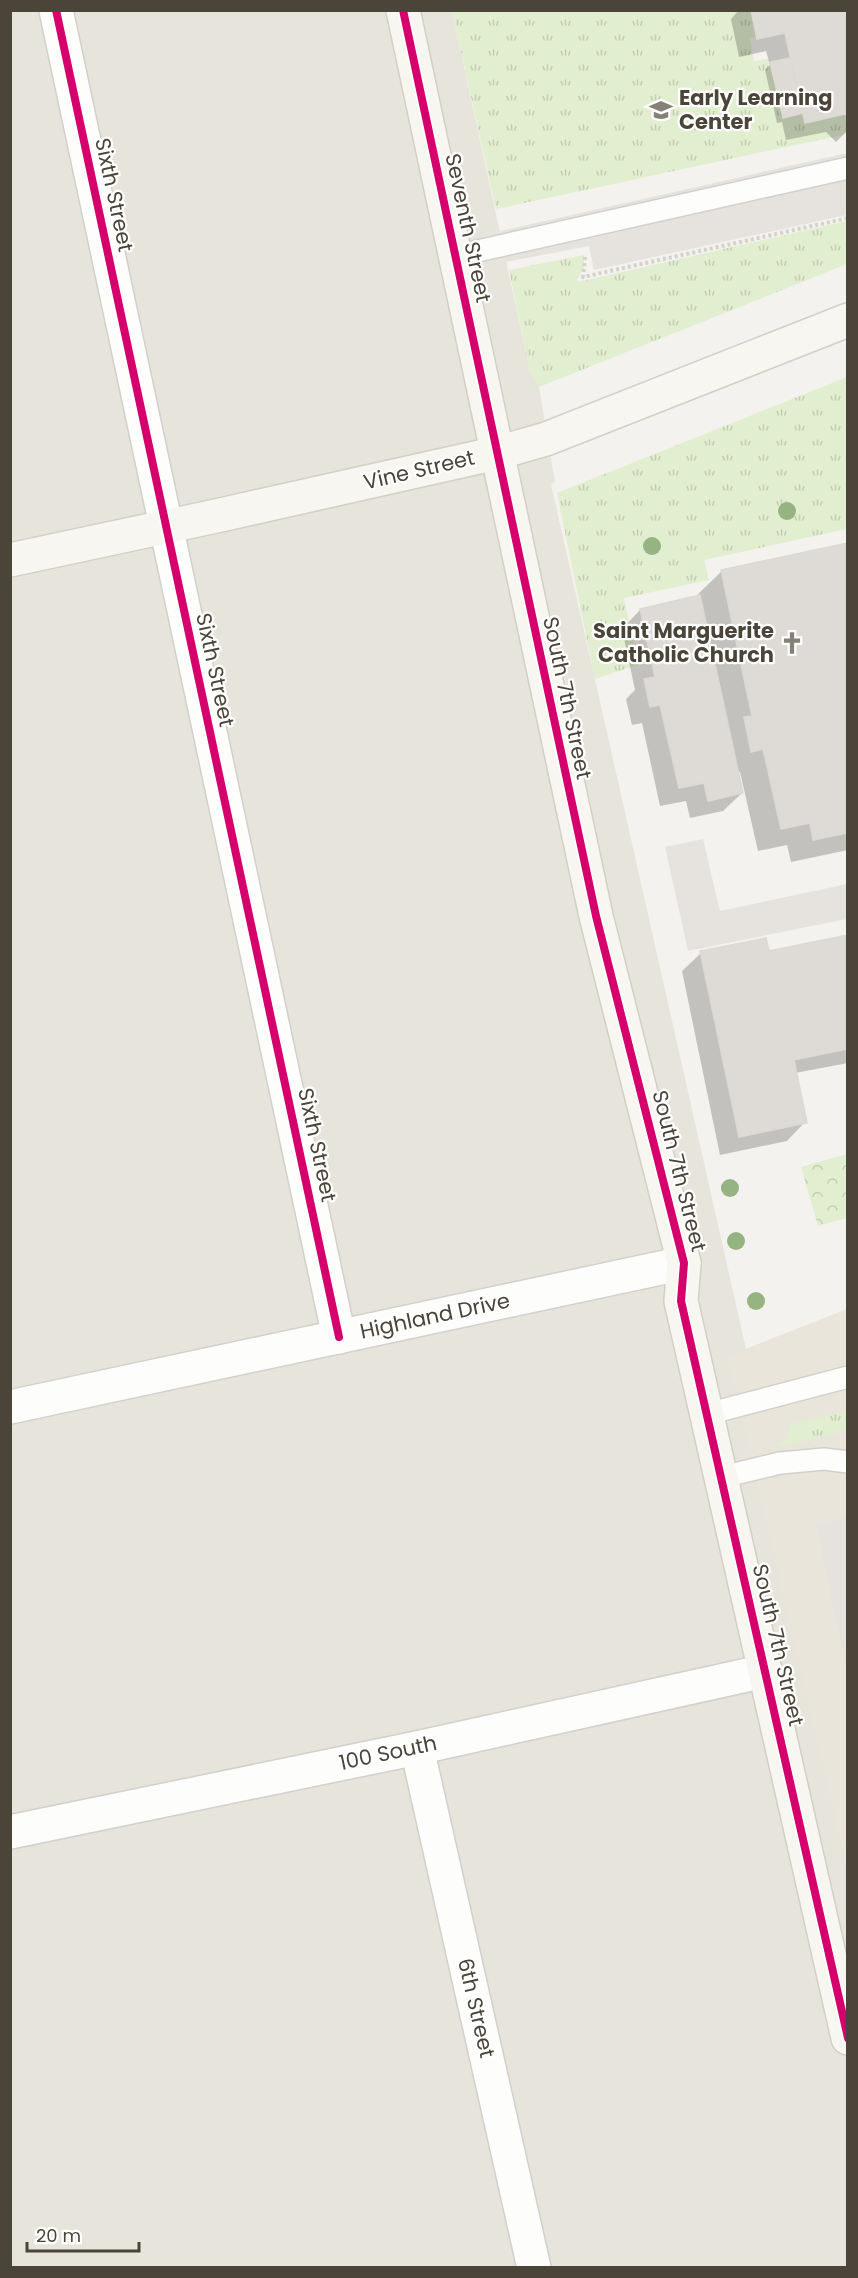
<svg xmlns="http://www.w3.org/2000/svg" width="858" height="2278" font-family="Poppins,sans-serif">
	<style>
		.residential { fill: #e7e4dc }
		.education { fill: #eae5da }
		.grass { fill: url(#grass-tufts) }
		.park { fill: url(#park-crowns) }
		.parking { fill: #e6e3df }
		.shadow { fill: #0003 }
		.building { fill: #dedbd6; stroke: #dcd9d4; stroke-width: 1.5 }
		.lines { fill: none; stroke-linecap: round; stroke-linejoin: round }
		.lane-casing { stroke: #d2d0cb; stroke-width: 24 }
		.street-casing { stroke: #d2d0cb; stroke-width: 36 }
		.secondary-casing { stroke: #d3cfc5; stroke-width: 36 }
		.path { stroke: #d3d2cc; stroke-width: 4; stroke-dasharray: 3 3; stroke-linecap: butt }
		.lane { stroke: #fdfdfc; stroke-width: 21 }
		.street { stroke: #fdfdfc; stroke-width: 33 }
		.secondary { stroke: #f7f6f1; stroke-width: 33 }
		.cycleway-casing { stroke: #fff; stroke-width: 11 }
		.cycleway { stroke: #d6006c; stroke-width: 8 }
		.tree { fill: #96b382 }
		.labels { text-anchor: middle; stroke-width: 4.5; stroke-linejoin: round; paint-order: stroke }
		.poi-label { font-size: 21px; font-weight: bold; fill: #4b4439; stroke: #fff; text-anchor: start }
		.street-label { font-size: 21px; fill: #4b4439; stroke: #fff }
	</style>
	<defs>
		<pattern id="grass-tufts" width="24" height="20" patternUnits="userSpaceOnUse" patternTransform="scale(1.5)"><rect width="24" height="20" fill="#e1eecf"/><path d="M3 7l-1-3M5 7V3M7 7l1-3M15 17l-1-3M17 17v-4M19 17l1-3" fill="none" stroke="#c3cdb2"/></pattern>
		<pattern id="park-crowns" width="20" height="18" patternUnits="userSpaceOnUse" patternTransform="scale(1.5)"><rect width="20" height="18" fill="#e1eecf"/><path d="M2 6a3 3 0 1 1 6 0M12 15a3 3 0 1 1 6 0" fill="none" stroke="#c3cdb2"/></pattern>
	</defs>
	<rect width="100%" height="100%" fill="#f4f2ee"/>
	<!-- residential -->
	<path class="residential" d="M 11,11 L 452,11 L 530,371 L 539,387 L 555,482 L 551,484 L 746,1349 L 847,1868 L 847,2267 L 11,2268 Z"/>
	<!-- education -->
	<path class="education" d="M 847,1309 L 847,1868 L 728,1356 Z"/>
	<!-- grass -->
	<g class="grass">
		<path d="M 452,11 L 751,11 L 756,36 L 750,38 L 754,61 L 768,59 L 771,61 L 785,118 L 803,114 L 805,123 L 845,114 L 847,117 L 847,134 L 496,209 Z"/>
		<path d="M 847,221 L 847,264 L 539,387 L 530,371 L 509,270 L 584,255 L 584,268 L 577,279 L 578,282 Z"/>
		<path d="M 847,377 L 847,529 L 704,560 L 709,580 L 624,598 L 638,665 L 595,679 L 557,493 Z"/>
		<path d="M 847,1411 L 847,1431 L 779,1447 L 777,1443 L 787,1440 L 791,1424 Z"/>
	</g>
	<!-- park -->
	<path class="park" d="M 847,1154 L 847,1218 L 818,1226 L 801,1167 Z"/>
	<!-- parking -->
	<g class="parking">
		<path d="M 847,153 L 847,215 L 594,270 L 589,246 L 506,262 L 500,231 Z"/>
		<path d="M 703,839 L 720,911 L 847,884 L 847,919 L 688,951 L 665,847 Z"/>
		<path d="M 847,1517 L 848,1517 L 847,1672 L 816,1524 Z"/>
	</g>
	<!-- shadow -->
	<g class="shadow">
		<path d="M 739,10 L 848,10 L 848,130 L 836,142 L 826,132 L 786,140 L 782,122 L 777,123 L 765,70 L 770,65 L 766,51 L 739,57 L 731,19 Z"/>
		<path d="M 848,544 L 848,850 L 791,862 L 787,845 L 758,851 L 740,772 L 737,772 L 742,793 L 723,811 L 690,818 L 686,801 L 660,806 L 642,723 L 632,725 L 626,699 L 635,690 L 622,629 L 640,610 L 699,597 L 698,594 L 721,572 Z"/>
		<path d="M 848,937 L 848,1063 L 795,1073 L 805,1122 L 787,1141 L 720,1155 L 682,971 L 701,953 L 767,953 Z"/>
	</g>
	<!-- building -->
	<g class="building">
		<path d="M 751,10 L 848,10 L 848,117 L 845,114 L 805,123 L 785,33 L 757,39 Z"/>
		<path d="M 790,58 L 803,113 L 783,118 L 770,62 Z"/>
		<path d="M 848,543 L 848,833 L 813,840 L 810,823 L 781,829 L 763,749 L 751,752 L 744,717 L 752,716 L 721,570 Z"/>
		<path d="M 700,595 L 743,793 L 708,801 L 704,783 L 679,788 L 660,705 L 650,707 L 644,679 L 655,677 L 640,609 Z"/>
		<path d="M 848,935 L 848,1049 L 794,1060 L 807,1123 L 739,1137 L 700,951 L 766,938 L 769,951 Z"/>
	</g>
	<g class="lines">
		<!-- lane casing -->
		<g class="lane-casing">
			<g id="lane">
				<path d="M 455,256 L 848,168"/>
				<path d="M 707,1414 L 848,1377"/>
				<path d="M 722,1477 L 780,1463 L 824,1459 L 848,1462"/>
			</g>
		</g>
		<!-- street casing -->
		<g class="street-casing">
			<g id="street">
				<path d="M 56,10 L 339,1337"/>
				<path d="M 10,1407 L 684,1263"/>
				<path d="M 417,1748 L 534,2268"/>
				<path d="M 10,1832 L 417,1748 L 765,1671"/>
			</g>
		</g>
		<!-- secondary casing -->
		<g class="secondary-casing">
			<g id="secondary">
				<path d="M 403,10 L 596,916 L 684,1263 L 681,1301 L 848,2038"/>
				<path d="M 10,560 L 216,516 L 497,453 L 546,439 L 848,320"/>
			</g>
		</g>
		<!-- path -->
		<path class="path" d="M 585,257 L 583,277 L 848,218"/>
		<!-- lane -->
		<use href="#lane" class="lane"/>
		<!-- street -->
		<use href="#street" class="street"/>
		<!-- secondary -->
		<use href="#secondary" class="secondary"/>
		<!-- cycleway casing -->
		<g class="cycleway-casing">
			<g id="cycleway">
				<path d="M 56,10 L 339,1337"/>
				<path d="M 403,10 L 596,916 L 684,1263 L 681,1301 L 848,2038"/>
			</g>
		</g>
		<!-- cycleway -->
		<use href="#cycleway" class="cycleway"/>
	</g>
	<!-- trees -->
	<g class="tree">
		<circle cx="787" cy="511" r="9"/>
		<circle cx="652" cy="546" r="9"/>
		<circle cx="730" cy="1188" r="9"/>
		<circle cx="736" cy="1241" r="9"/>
		<circle cx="756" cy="1301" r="9"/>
	</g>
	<!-- icons -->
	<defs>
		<g id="school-bare" transform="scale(1.8)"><path d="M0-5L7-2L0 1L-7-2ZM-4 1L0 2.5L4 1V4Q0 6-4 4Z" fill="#868178" stroke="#fff" stroke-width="2.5" paint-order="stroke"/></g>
		<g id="church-bare" transform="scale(1.8)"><path d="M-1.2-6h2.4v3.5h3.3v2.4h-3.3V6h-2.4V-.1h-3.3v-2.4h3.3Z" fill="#868178" stroke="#fff" stroke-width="2.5" paint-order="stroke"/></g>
	</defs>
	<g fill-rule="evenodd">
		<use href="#school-bare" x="661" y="110"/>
		<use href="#church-bare" x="792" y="643"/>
	</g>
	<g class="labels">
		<!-- poi labels -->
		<g class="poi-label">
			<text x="679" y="105">Early Learning<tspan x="679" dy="24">Center</tspan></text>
			<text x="774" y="638" text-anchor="end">Saint Marguerite<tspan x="774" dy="24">Catholic Church</tspan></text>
		</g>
		<!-- street labels -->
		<g class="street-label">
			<text transform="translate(114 195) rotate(78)" y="7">Sixth Street</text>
			<text transform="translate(468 228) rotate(78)" y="7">Seventh Street</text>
			<text transform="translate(419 470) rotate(-13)" y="7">Vine Street</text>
			<text transform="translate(215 670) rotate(78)" y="7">Sixth Street</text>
			<text transform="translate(567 698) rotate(78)" y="7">South 7th Street</text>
			<text transform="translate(317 1145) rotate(78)" y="7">Sixth Street</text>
			<text transform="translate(679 1171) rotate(76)" y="7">South 7th Street</text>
			<text transform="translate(435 1316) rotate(-12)" y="7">Highland Drive</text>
			<text transform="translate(778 1645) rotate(77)" y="7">South 7th Street</text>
			<text transform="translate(388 1753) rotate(-12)" y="7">100 South</text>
			<text transform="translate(476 2008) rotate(77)" y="7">6th Street</text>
		</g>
	</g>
	<!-- border -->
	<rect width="858" height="2278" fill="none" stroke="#4b4439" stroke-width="24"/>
	<!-- scale -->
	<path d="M27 2242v9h112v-9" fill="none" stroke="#4b4439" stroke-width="3"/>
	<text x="36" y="2242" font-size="18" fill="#4b4439" stroke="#ffffff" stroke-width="4.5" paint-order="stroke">20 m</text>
</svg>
